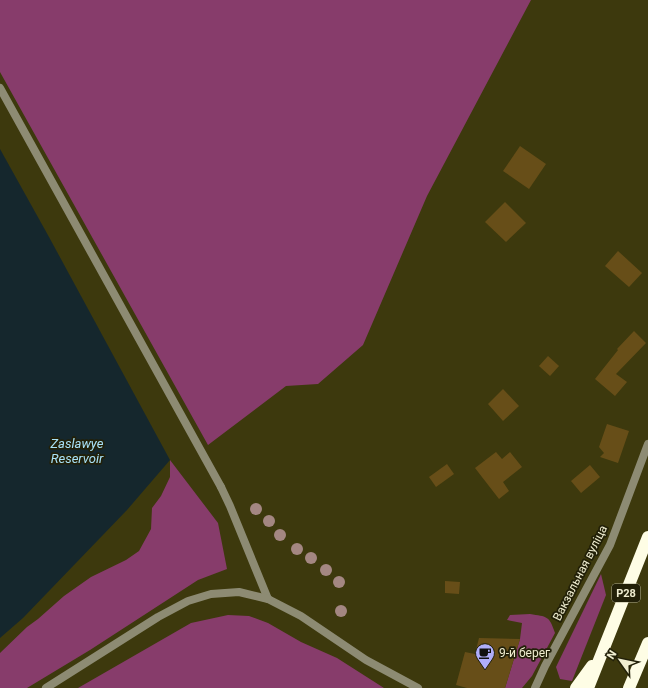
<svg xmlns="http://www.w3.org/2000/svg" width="648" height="688" font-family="Roboto,sans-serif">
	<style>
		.green { fill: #873c6b }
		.water { fill: #15272d }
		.building { fill: #674e18 }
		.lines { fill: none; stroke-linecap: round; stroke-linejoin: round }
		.lane { stroke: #8d8b73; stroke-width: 8 }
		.street { stroke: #8d8b73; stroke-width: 8 }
		.highway { stroke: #fefde5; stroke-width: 12 }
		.tree { fill: #a48782 }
		.labels { text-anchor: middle; stroke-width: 3.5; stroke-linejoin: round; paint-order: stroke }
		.shield { fill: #222008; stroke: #b2b094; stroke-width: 1 }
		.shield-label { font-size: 11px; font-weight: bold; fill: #efedd0 }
		.street-label { font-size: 12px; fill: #efedd0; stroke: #222008 }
		.poi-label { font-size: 12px; fill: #efedd0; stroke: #222008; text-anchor: start }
		.water-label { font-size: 13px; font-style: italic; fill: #a8e1f7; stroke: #222008 }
	</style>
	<rect width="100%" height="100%" fill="#3d390d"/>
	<!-- green -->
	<g class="green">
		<path d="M 0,0 L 531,0 L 427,196 L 363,345 L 318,384 L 286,386 L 208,445 L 0,72 Z"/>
		<path d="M 170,460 L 218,523 L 227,569 L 198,580 L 90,650 L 27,688 L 0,688 L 0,653 L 27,627 L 38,619 L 64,596 L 91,577 L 126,560 L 139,551 L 151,529 L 152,508 L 161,496 L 170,477 Z"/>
		<path d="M 601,574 L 606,595 L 572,681 L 560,679 L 556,667 Z"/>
		<path d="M 530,614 C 547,617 549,615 555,633 L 532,676 L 522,688 L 505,688 L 520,639 L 522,623 L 507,620 L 510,615 Z"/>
		<path d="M 228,615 L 249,616 L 268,623 L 301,642 L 337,658 L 384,688 L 78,688 L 191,623 Z"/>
	</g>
	<!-- water -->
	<path class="water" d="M 0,149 L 49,237 L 170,460 L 127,510 L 23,618 L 0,638 Z"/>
	<!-- building -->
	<g class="building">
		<path d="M 520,146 L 546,164 L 529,189 L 503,171 Z"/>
		<path d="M 505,202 L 526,223 L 506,242 L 485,222 Z"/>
		<path d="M 618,251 L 642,273 L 629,287 L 605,266 Z"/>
		<path d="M 634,331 L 646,343 L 616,374 L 627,382 L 615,396 L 595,379 L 618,350 L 617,349 Z"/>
		<path d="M 548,356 L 559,366 L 550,376 L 539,366 Z"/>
		<path d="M 503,389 L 519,406 L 503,421 L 488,404 Z"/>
		<path d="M 607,424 L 629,431 L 618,463 L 600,457 L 604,453 L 599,447 Z"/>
		<path d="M 496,452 L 502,459 L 510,452 L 522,467 L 503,482 L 509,491 L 499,499 L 475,468 Z"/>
		<path d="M 447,464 L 454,474 L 436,487 L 429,477 Z"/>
		<path d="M 590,465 L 600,477 L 581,493 L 571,481 Z"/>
		<path d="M 445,581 L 460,582 L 459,594 L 445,593 Z"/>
		<path d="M 479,638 L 520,639 L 505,688 L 467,688 L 456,685 L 465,652 L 475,654 Z"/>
	</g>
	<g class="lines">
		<!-- lane -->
		<path class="lane" d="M 0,88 L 221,487"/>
		<!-- street -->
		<g class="street">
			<path d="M 221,487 L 230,506 L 268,599 L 301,616 L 366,660 L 418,688"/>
			<path d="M 46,688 L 158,617 L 188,601 L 211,594 L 239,592 L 268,599"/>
			<path d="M 535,688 L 545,666 L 610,545 L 648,444"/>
		</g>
		<!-- highway -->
		<g class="highway">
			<path d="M 576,688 L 592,666"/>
			<path d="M 588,688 L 648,537"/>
			<path d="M 629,688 L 648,643"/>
		</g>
	</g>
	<!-- trees -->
	<g class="tree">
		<circle cx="256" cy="509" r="6"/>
		<circle cx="269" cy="521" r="6"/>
		<circle cx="280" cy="535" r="6"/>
		<circle cx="297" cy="549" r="6"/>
		<circle cx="311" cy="558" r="6"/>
		<circle cx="326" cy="570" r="6"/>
		<circle cx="339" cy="582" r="6"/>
		<circle cx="341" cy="611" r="6"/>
	</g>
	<!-- icons -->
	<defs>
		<g id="cafe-pin" transform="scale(1)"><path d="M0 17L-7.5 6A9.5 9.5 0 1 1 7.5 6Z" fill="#afaefa" stroke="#222008"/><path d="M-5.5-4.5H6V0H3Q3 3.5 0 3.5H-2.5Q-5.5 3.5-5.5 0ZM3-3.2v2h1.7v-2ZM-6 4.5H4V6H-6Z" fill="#111"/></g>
	</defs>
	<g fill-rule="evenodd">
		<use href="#cafe-pin" x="485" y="653"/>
	</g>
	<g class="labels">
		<!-- shield labels -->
		<rect class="shield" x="612" y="584" width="28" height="18" rx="3"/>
		<g class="shield-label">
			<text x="626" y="597">Р28</text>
		</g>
		<!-- street labels -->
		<g class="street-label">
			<text transform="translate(580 573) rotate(-63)" y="4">Вакзальная вуліца</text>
		</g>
		<!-- poi labels -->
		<g class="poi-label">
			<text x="499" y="657">9-й берег</text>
		</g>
		<!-- water labels -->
		<g class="water-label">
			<text x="77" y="448">Zaslawye<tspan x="77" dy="15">Reservoir</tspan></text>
		</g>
	</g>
	<!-- north arrow -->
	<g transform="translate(620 660) rotate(303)" stroke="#222008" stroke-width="3" paint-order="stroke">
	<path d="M0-3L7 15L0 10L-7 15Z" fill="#efedd0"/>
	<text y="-6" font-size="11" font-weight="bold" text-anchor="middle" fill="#efedd0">N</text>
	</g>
</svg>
